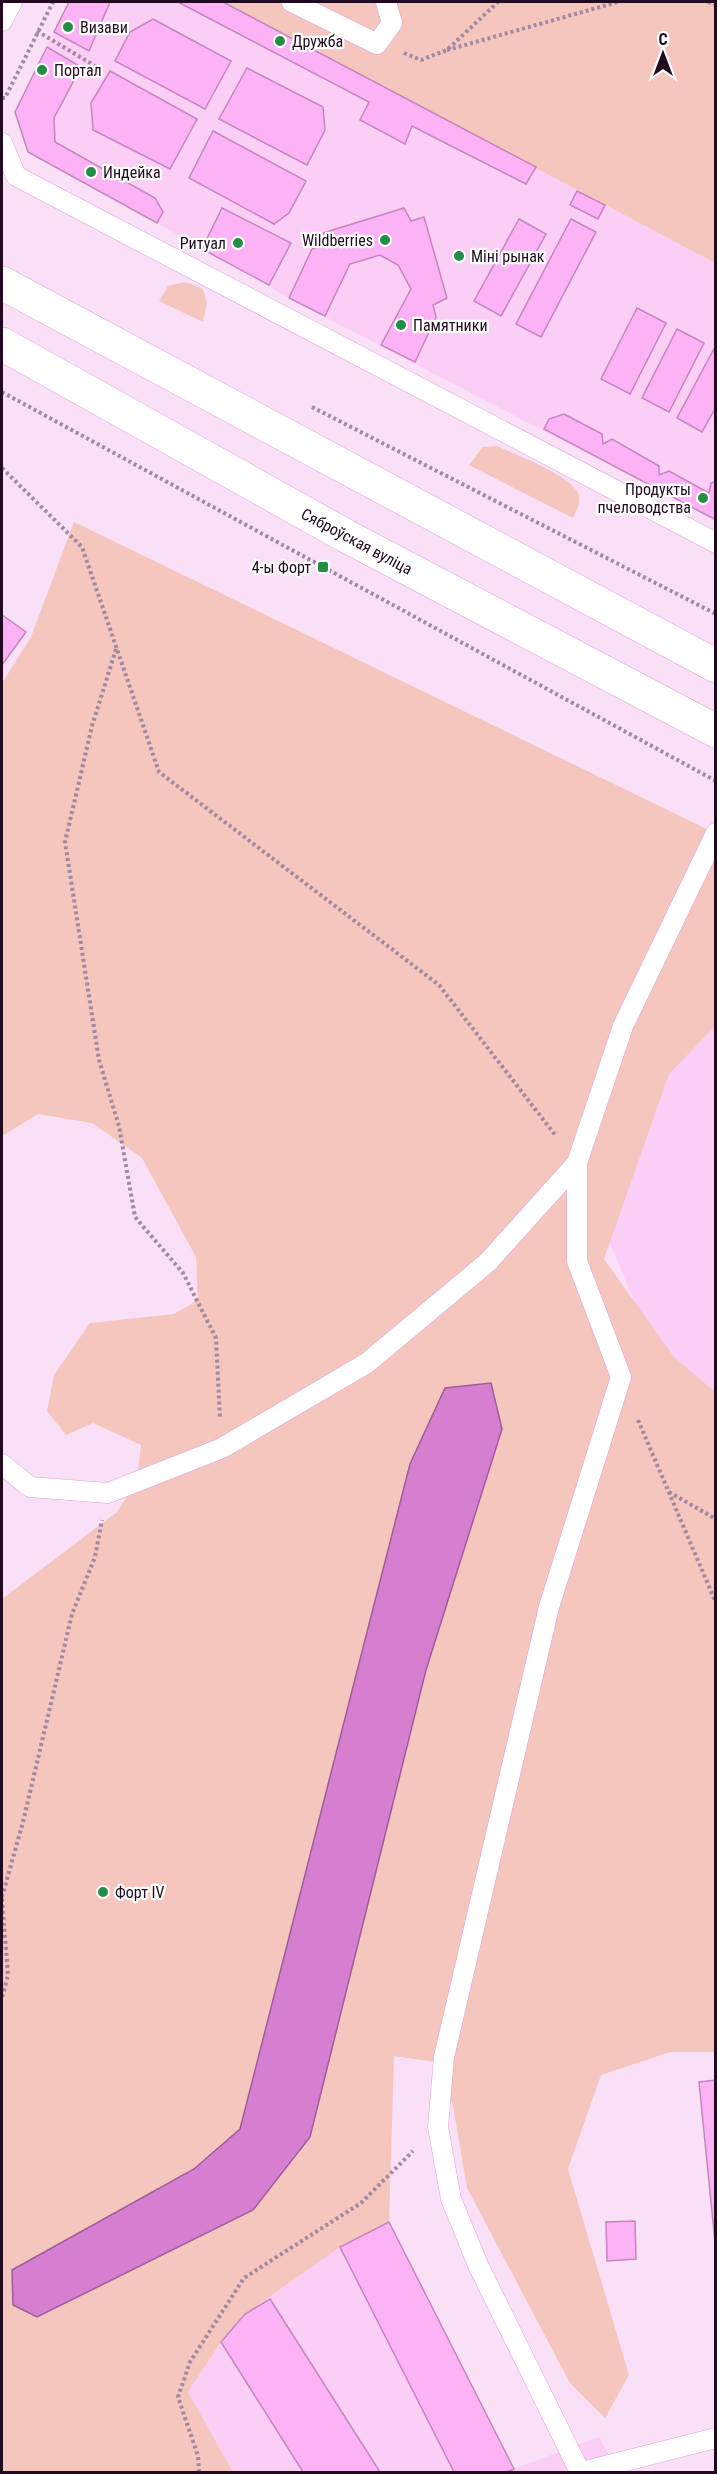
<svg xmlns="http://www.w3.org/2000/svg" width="717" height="2474" font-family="'Roboto Condensed',sans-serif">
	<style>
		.built { fill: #facef5 }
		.green { fill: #f4c6be }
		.water { fill: #d67fd0; stroke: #a05c9b; stroke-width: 1.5 }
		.building { fill: #fbb3f5; stroke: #c586bf; stroke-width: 1.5 }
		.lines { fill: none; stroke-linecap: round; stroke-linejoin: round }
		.service-casing { stroke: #e0a0da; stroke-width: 21 }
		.secondary-casing { stroke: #e0a0da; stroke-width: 34 }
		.path { stroke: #a289a0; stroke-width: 4; stroke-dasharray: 3 3; stroke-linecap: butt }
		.service { stroke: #fff; stroke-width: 20 }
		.secondary { stroke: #fff; stroke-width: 33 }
		.poi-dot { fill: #228e46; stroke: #fff; stroke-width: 2 }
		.labels { text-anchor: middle; stroke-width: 4.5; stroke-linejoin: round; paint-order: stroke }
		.poi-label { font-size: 16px; fill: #210a20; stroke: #fff; text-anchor: start }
		.street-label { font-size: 16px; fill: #210a20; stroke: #fff }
	</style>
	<rect width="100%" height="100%" fill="#fae0f7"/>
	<!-- built -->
	<g class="built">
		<path d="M 69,2 L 223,2 L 715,263 L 715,520 L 279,293 L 269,285 L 28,152 L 15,112 Z"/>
		<path d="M 715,953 L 715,1422 L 672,1395 L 605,1230 Z"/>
		<path d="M 389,2222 L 514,2469 L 599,2437 L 618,2472 L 233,2472 L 188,2392 L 221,2342 L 245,2314 L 340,2247 Z"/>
	</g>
	<!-- green -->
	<g class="green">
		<path d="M 223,2 L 715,2 L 715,263 Z"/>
		<path d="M 185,282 L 203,289 L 207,302 L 203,322 L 159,301 L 168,286 Z"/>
		<path d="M 497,446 C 516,455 567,474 577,491 C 582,501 577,509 573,518 L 469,465 L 483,447 Z"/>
		<path d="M 74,522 L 715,833 L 715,1026 L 669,1074 L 604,1259 L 674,1357 L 715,1392 L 715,2052 L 670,2052 L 601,2075 L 568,2169 L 629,2375 L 605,2418 L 570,2383 L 467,2188 L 453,2106 L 435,2062 L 394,2056 L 389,2222 L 340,2247 L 245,2314 L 221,2342 L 188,2392 L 233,2472 L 2,2472 L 2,1599 L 117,1512 L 137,1480 L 141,1445 L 93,1423 L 66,1435 L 47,1411 L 54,1375 L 90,1323 L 174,1314 L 198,1300 L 196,1257 L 142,1158 L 92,1123 L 38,1114 L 2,1136 L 2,683 L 31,637 Z"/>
	</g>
	<!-- water -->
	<path class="water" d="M 491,1383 L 502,1429 L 426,1670 L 310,2137 L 253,2210 L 37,2317 L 13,2305 L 12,2270 L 194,2169 L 240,2129 L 410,1464 L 445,1388 Z"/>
	<!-- building -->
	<g class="building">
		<path d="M 69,2 L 110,2 L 89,51 L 54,32 Z"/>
		<path d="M 178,2 L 223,2 L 536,167 L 526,184 L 412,126 L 405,144 L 360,120 L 369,102 Z"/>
		<path d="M 153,19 L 231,61 L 205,109 L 115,61 L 130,32 Z"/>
		<path d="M 47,47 L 81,67 L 54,118 L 55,142 L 155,198 L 163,212 L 157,223 L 28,152 L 15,112 Z"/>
		<path d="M 247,68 L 323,107 L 325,130 L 307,165 L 219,119 Z"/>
		<path d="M 110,71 L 197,119 L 170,169 L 93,130 L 91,103 Z"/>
		<path d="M 213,131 L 306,181 L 289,213 L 274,224 L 189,178 Z"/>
		<path d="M 577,191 L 605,205 L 598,219 L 570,205 Z"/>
		<path d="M 222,208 L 291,243 L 269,285 L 202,249 Z"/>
		<path d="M 404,208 L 411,221 L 424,217 L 447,298 L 433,305 L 436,317 L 415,362 L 381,345 L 411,289 L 398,265 L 380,255 L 350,264 L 325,316 L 289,298 L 312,249 L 327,244 L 323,233 Z"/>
		<path d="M 519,219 L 546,234 L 501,316 L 474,301 Z"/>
		<path d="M 571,219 L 596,232 L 541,337 L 516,324 Z"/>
		<path d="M 637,308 L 666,323 L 630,394 L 601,379 Z"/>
		<path d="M 677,329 L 704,343 L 669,412 L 642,398 Z"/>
		<path d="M 715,347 L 716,407 L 702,432 L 677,418 Z"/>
		<path d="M 564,414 L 602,434 L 603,444 L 612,439 L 659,466 L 659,475 L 669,471 L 709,493 L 711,483 L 716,481 L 716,520 L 544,429 L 549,419 Z"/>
		<path d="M 2,615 L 26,632 L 2,665 Z"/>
		<path d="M 716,2080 L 716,2252 L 699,2082 Z"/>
		<path d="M 635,2221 L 636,2259 L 607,2261 L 606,2222 Z"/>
		<path d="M 389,2222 L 514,2469 L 506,2472 L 454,2472 L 340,2247 Z"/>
		<path d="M 270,2299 L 380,2472 L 303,2472 L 221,2342 L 245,2314 Z"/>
	</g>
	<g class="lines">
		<!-- service casing -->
		<g class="service-casing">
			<g id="service">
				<path d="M 292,2 L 377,44 L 392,23 L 386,2"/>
				<path d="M 2,21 L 12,2"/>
				<path d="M 2,143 L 16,176 L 716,543"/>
				<path d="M 2,1464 L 30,1487 L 108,1493 L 222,1448 L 367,1363 L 488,1262 L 577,1163"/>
				<path d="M 580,2472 L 478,2265 L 451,2199 L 438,2127 L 444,2057 L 549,1607 L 621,1377 L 577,1261 L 577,1163 L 623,1026 L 716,833"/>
				<path d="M 582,2472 L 716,2438"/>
			</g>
		</g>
		<!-- secondary casing -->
		<g class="secondary-casing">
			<g id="secondary">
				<path d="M 2,283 L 716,666"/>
				<path d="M 2,344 L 346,536 L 716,731"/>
			</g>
		</g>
		<!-- path -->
		<g class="path">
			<path d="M 708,2 L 716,5"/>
			<path d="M 37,31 L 100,69"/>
			<path d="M 447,50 L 618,2"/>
			<path d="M 404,53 L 421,60 L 447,50 L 498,2"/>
			<path d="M 2,98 L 5,98 L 53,2"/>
			<path d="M 2,392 L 716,781"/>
			<path d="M 312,407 L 716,614"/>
			<path d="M 2,468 L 82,547 L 159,772 L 439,985 L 556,1136"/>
			<path d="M 116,649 L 92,726 L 65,842 L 99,1060 L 119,1126 L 135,1217 L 183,1273 L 216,1338 L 220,1418"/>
			<path d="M 638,1420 L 716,1603"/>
			<path d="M 669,1492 L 716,1519"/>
			<path d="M 2,1897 L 23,1822 L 72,1614 L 95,1557 L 102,1520"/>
			<path d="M 2,1899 L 8,1975 L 2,1998"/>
			<path d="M 199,2472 L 198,2456 L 178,2397 L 190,2362 L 244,2278 L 361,2203 L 413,2151"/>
		</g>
		<!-- service -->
		<use href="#service" class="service"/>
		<!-- secondary -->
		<use href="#secondary" class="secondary"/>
	</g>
	<!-- markers -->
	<g class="poi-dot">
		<circle cx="68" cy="27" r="6"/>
		<circle cx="280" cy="41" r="6"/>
		<circle cx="42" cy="70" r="6"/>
		<circle cx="91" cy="172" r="6"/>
		<circle cx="385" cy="240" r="6"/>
		<circle cx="238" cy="243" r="6"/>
		<circle cx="459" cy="256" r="6"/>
		<circle cx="401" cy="325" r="6"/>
		<circle cx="703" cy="498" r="6"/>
		<rect x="317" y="561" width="12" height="12" rx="3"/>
		<circle cx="103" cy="1892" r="6"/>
	</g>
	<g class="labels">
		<!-- poi labels -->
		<g class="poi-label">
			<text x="80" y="33">Визави</text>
			<text x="292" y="47">Дружба</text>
			<text x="54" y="76">Портал</text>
			<text x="103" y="178">Индейка</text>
			<text x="373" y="246" text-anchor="end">Wildberries</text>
			<text x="226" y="249" text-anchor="end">Ритуал</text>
			<text x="471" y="262">Міні рынак</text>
			<text x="413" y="331">Памятники</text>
			<text x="691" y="495" text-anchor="end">Продукты<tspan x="691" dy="18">пчеловодства</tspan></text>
			<text x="311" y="573" text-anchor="end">4-ы Форт</text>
			<text x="115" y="1898">Форт IV</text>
		</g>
		<!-- street labels -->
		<g class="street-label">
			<text transform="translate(357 541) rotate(28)" y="6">Сяброўская вуліца</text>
		</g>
	</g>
	<!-- border -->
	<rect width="717" height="2474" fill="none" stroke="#210a20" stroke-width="6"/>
	<!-- north arrow -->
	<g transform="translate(663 54)" stroke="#ffffff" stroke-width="4.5" paint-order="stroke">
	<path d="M0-4.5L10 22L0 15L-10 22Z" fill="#210a20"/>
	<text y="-9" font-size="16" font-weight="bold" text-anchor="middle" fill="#210a20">С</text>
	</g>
</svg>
